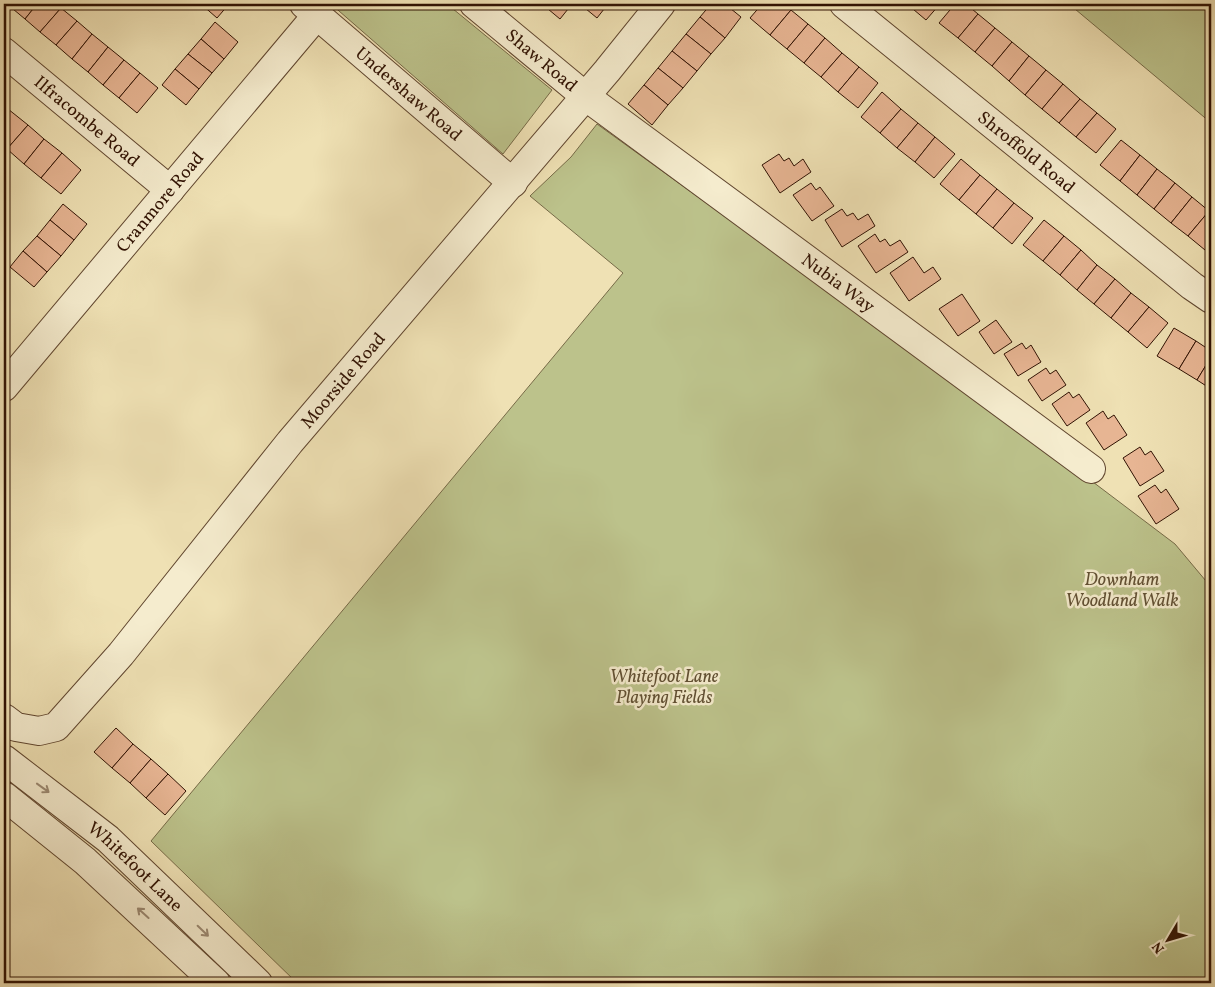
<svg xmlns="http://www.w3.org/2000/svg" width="1215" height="987" font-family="Vollkorn,serif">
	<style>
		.green { fill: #bcc28b; stroke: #766a47 }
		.building { fill: #e7b593; stroke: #301203 }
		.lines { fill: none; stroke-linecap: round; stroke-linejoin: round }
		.minor-casing { stroke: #60462f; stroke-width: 30 }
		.tertiary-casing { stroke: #60462f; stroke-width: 30 }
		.minor { stroke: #f5ecce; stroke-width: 28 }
		.tertiary { stroke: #f5ecce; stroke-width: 28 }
		.oneway { stroke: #9c8a73 }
		.labels { text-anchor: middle; stroke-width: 5; stroke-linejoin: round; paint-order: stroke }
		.street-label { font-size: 18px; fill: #301203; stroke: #f5ecce }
		.park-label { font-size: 18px; font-style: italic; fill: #615033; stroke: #f5ecce }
	</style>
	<rect width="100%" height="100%" fill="#efe1b4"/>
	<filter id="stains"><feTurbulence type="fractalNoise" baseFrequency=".004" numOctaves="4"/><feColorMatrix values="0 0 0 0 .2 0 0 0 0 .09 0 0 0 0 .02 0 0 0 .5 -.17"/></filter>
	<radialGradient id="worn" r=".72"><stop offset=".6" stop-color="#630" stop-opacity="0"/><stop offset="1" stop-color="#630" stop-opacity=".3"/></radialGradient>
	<!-- green -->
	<g class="green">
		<path d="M 331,4 L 447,4 L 552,90 L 503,154 Z"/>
		<path d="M 1069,4 L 1211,4 L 1211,123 L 1204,117 Z"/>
		<path d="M 597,124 L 1089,479 L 1175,544 L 1211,587 L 1211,983 L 297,983 L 151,841 L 623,273 L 530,196 L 571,157 Z"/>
	</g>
	<!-- building -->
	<g class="building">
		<path d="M 7,4 L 37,4 L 25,19 Z"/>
		<path d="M 37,4 L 56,4 L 61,8 L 40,32 L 25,19 Z"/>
		<path d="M 201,4 L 229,4 L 217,18 Z"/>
		<path d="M 542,4 L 572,4 L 560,19 Z"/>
		<path d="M 580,4 L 608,4 L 597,18 Z"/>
		<path d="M 711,4 L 725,4 L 741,17 L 725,38 L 700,17 Z"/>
		<path d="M 762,4 L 784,4 L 791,10 L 770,35 L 750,18 Z"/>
		<path d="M 907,4 L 940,4 L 926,20 Z"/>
		<path d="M 955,4 L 966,4 L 978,14 L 958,38 L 939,23 Z"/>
		<path d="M 61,8 L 77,21 L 56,45 L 40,32 Z"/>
		<path d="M 791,10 L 808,24 L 787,49 L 770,35 Z"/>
		<path d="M 978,14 L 995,28 L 975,52 L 958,38 Z"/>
		<path d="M 700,17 L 725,38 L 711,54 L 686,34 Z"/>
		<path d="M 77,21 L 92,34 L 72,59 L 56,45 Z"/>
		<path d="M 215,22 L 238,42 L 224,59 L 201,39 Z"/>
		<path d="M 808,24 L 825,38 L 804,63 L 787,49 Z"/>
		<path d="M 995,28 L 1012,42 L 992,66 L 975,52 Z"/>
		<path d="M 92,34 L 108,47 L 88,72 L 72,59 Z"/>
		<path d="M 686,34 L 711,54 L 697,71 L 672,51 Z"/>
		<path d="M 825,38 L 842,53 L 821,77 L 804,63 Z"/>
		<path d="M 201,39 L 224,59 L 212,73 L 188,54 Z"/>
		<path d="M 1012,42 L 1029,56 L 1009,81 L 992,66 Z"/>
		<path d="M 108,47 L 124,60 L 103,85 L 88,72 Z"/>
		<path d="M 672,51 L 697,71 L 683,88 L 658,68 Z"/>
		<path d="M 842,53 L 859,67 L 838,92 L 821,77 Z"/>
		<path d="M 188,54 L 212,73 L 199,89 L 175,69 Z"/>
		<path d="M 1029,56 L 1046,70 L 1025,95 L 1009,81 Z"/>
		<path d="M 124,60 L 140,73 L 119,98 L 103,85 Z"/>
		<path d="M 859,67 L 878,83 L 858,108 L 838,92 Z"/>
		<path d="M 658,68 L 683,88 L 668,105 L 644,85 Z"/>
		<path d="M 175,69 L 199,89 L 186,105 L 162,85 Z"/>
		<path d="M 1046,70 L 1063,84 L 1042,109 L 1025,95 Z"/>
		<path d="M 140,73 L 158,88 L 137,113 L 119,98 Z"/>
		<path d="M 1063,84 L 1080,99 L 1059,123 L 1042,109 Z"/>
		<path d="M 644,85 L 668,105 L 652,125 L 628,104 Z"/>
		<path d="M 882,92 L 901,109 L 880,133 L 861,117 Z"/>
		<path d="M 1080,99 L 1097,113 L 1076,137 L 1059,123 Z"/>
		<path d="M 8,109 L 28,125 L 7,149 L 4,147 L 4,114 Z"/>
		<path d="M 901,109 L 918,123 L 897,148 L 880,133 Z"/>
		<path d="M 1097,113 L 1116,129 L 1096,153 L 1076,137 Z"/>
		<path d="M 918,123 L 935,137 L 915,162 L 897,148 Z"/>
		<path d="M 28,125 L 44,139 L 24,164 L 7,149 Z"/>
		<path d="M 935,137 L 955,154 L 934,178 L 915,162 Z"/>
		<path d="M 44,139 L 62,153 L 41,178 L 24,164 Z"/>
		<path d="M 1121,140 L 1140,155 L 1120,181 L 1100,165 Z"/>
		<path d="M 62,153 L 81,170 L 61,194 L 41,178 Z"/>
		<path d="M 779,154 L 784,161 L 789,158 L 794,166 L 803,159 L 811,172 L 780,193 L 762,165 Z"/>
		<path d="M 1140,155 L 1157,169 L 1137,195 L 1120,181 Z"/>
		<path d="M 961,159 L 980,175 L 959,200 L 940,184 Z"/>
		<path d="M 1157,169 L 1175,183 L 1154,209 L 1137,195 Z"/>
		<path d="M 980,175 L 997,189 L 976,214 L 959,200 Z"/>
		<path d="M 811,183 L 816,190 L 820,187 L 834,206 L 812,221 L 793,195 Z"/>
		<path d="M 1175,183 L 1192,197 L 1171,223 L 1154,209 Z"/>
		<path d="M 997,189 L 1014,203 L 993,228 L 976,214 Z"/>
		<path d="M 1192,197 L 1209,211 L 1188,236 L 1171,223 Z"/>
		<path d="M 1014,203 L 1033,218 L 1012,244 L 993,228 Z"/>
		<path d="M 63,204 L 87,224 L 74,240 L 50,220 Z"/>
		<path d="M 842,209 L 847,216 L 853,213 L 858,220 L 868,214 L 875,226 L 842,247 L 825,220 Z"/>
		<path d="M 1209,211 L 1211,213 L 1211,242 L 1205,250 L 1188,236 Z"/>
		<path d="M 50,220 L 74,240 L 61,256 L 37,236 Z"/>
		<path d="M 1044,220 L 1064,236 L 1043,261 L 1023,245 Z"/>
		<path d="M 875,234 L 880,242 L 885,239 L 890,246 L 900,240 L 908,252 L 876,273 L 858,246 Z"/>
		<path d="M 37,236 L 61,256 L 47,272 L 23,251 Z"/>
		<path d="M 1064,236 L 1081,250 L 1060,275 L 1043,261 Z"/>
		<path d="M 1211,242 L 1211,256 L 1205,250 Z"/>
		<path d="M 1081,250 L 1097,265 L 1077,290 L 1060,275 Z"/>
		<path d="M 23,251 L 47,272 L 34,287 L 10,267 Z"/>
		<path d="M 913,257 L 924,273 L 933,267 L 941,279 L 909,301 L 890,273 Z"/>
		<path d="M 1097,265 L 1115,279 L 1094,304 L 1077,290 Z"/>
		<path d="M 1115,279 L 1131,293 L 1111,318 L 1094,304 Z"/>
		<path d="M 1131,293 L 1149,307 L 1128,332 L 1111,318 Z"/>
		<path d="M 962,294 L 980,321 L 958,336 L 939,309 Z"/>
		<path d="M 1149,307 L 1168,323 L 1147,348 L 1128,332 Z"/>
		<path d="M 996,320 L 1012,342 L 994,354 L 979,332 Z"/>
		<path d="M 1174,328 L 1196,341 L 1179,369 L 1157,356 Z"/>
		<path d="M 1196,341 L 1211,351 L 1211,357 L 1197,380 L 1179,369 Z"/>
		<path d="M 1022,343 L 1026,349 L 1031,345 L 1041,362 L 1018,376 L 1004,354 Z"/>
		<path d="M 1211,357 L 1211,389 L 1197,380 Z"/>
		<path d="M 1046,368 L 1050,374 L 1056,370 L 1066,385 L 1042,401 L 1028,380 Z"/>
		<path d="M 1069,392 L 1073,398 L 1079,394 L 1090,410 L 1067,426 L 1052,404 Z"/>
		<path d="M 1103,411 L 1108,419 L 1114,415 L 1127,435 L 1104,450 L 1086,423 Z"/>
		<path d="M 1140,447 L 1145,455 L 1151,451 L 1164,471 L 1140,486 L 1123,458 Z"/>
		<path d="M 1155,485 L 1161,493 L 1166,489 L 1179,509 L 1156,524 L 1138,496 Z"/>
		<path d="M 116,728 L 133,744 L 112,768 L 94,752 Z"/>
		<path d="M 133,744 L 151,759 L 130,783 L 112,768 Z"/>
		<path d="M 151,759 L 168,774 L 146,798 L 130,783 Z"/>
		<path d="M 168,774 L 186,791 L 165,815 L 146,798 Z"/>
	</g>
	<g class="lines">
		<!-- minor casing -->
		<g class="minor-casing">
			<g id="minor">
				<path id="s1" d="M 304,4 L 513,183"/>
				<path id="s2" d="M 474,4 L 585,96 L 1091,469"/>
				<path id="s3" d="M 844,4 L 1192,286 L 1211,299"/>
				<path id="s4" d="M 4,52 L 170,190"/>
				<path id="s5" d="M 4,387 L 317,15"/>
				<path id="s6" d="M 4,718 L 16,727 L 39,731 L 56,727 L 121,654 L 290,442 L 607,71 L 661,4"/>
			</g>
		</g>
		<!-- tertiary casing -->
		<g class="tertiary-casing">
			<g id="tertiary">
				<path id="s7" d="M 4,759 L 108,839 L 258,983"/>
				<path d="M 4,796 L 85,861 L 216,983"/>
			</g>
		</g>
		<!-- minor -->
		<use href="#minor" class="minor"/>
		<!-- tertiary -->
		<use href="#tertiary" class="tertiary"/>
	</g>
	<!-- one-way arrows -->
	<defs><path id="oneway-shaft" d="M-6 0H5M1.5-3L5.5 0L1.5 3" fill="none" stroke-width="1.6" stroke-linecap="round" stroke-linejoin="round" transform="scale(1.25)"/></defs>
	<g class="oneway">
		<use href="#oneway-shaft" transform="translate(43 788) rotate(36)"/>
		<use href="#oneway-shaft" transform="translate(143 913) rotate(-138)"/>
		<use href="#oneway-shaft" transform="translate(203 931) rotate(44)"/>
	</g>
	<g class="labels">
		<!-- street labels -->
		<g class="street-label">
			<text dy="6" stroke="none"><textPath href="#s2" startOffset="88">Shaw Road</textPath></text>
			<text dy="6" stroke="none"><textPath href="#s1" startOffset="138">Undershaw Road</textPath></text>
			<text dy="6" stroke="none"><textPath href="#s4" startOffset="108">Ilfracombe Road</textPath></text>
			<text dy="6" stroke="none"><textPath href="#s3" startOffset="235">Shroffold Road</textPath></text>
			<text dy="6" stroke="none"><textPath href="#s5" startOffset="242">Cranmore Road</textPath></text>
			<text dy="6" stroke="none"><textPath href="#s2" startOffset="459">Nubia Way</textPath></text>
			<text dy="6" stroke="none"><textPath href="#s6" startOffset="506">Moorside Road</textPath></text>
			<text dy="6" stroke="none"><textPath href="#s7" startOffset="170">Whitefoot Lane</textPath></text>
		</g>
		<!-- park labels -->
		<g class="park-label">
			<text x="1122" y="585">Downham<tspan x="1122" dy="21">Woodland Walk</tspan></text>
			<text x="664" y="682">Whitefoot Lane<tspan x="664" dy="21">Playing Fields</tspan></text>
		</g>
	</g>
	<!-- margin -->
	<rect width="1215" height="987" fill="none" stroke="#efe1b4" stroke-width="20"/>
	<rect x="5" y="5" width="1205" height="977" fill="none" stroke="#301203" stroke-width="2.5"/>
	<rect x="10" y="10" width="1195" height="967" fill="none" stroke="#301203"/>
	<!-- north arrow -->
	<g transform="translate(1168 940) rotate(232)" stroke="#f5ecce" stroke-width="4" paint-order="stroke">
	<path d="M0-4L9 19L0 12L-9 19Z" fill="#301203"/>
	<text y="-8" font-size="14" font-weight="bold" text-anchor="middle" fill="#301203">N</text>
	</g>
	<rect width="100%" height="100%" filter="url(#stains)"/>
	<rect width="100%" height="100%" fill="url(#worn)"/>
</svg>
